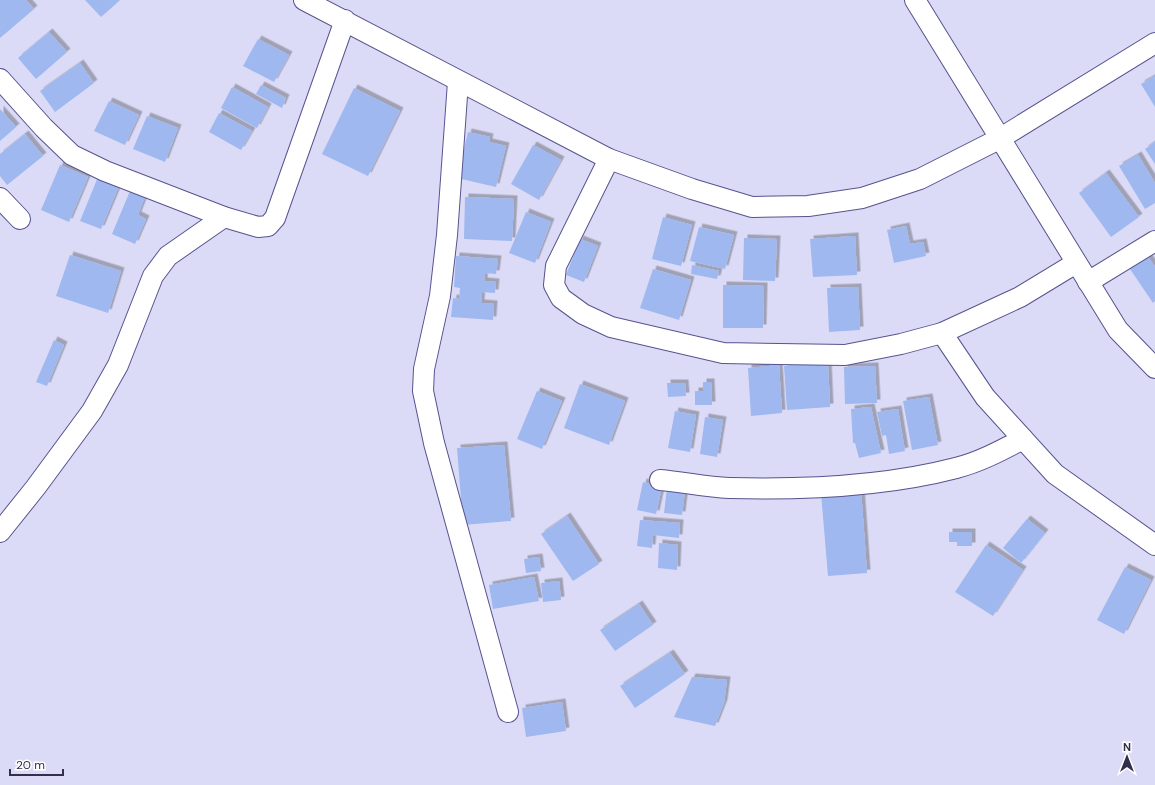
<svg xmlns="http://www.w3.org/2000/svg" width="1155" height="785" font-family="'DM Sans',sans-serif">
	<style>
		.building { fill: #9fb8f0; filter: url(#shadow) }
		.lines { fill: none; stroke-linecap: round; stroke-linejoin: round }
		.minor-casing { stroke: #57538e; stroke-width: 22 }
		.minor { stroke: #fff; stroke-width: 20 }
	</style>
	<defs>
		<filter id="shadow"><feDropShadow dx="3.5" dy="-3.5" stdDeviation="0" flood-color="#0004"/></filter>
	</defs>
	<rect width="100%" height="100%" fill="#dbdbf7"/>
	<!-- building -->
	<g class="building">
		<path d="M 0,0 L 26,0 L 34,9 L 0,38 Z"/>
		<path d="M 85,0 L 120,0 L 101,17 Z"/>
		<path d="M 49,32 L 67,52 L 36,79 L 18,58 Z"/>
		<path d="M 258,39 L 289,55 L 274,82 L 243,66 Z"/>
		<path d="M 80,63 L 94,83 L 55,112 L 40,91 Z"/>
		<path d="M 1155,76 L 1155,107 L 1141,84 Z"/>
		<path d="M 261,85 L 286,98 L 282,108 L 256,94 Z"/>
		<path d="M 232,87 L 268,107 L 257,128 L 221,108 Z"/>
		<path d="M 354,88 L 400,111 L 368,176 L 322,154 Z"/>
		<path d="M 109,101 L 139,115 L 125,145 L 94,131 Z"/>
		<path d="M 0,109 L 16,127 L 0,141 Z"/>
		<path d="M 219,113 L 252,131 L 241,150 L 209,132 Z"/>
		<path d="M 147,116 L 178,128 L 165,162 L 133,149 Z"/>
		<path d="M 468,132 L 490,137 L 489,142 L 506,146 L 496,187 L 457,178 Z"/>
		<path d="M 25,134 L 43,156 L 7,185 L 0,176 L 0,154 Z"/>
		<path d="M 1155,142 L 1155,164 L 1145,149 Z"/>
		<path d="M 533,145 L 561,160 L 539,200 L 511,184 Z"/>
		<path d="M 1138,155 L 1155,183 L 1155,203 L 1145,209 L 1119,166 Z"/>
		<path d="M 60,165 L 88,177 L 69,222 L 41,210 Z"/>
		<path d="M 1106,173 L 1139,217 L 1111,237 L 1079,193 Z"/>
		<path d="M 98,177 L 119,186 L 101,229 L 80,221 Z"/>
		<path d="M 130,191 L 145,197 L 138,215 L 146,219 L 135,244 L 112,234 Z"/>
		<path d="M 465,197 L 514,199 L 512,241 L 464,239 Z"/>
		<path d="M 526,212 L 551,222 L 535,263 L 509,253 Z"/>
		<path d="M 663,217 L 692,225 L 681,266 L 652,259 Z"/>
		<path d="M 906,226 L 910,244 L 923,242 L 926,256 L 894,263 L 887,230 Z"/>
		<path d="M 699,227 L 734,235 L 725,269 L 690,261 Z"/>
		<path d="M 855,236 L 857,275 L 813,277 L 810,239 Z"/>
		<path d="M 744,238 L 777,239 L 775,281 L 743,280 Z"/>
		<path d="M 580,239 L 598,246 L 584,282 L 566,275 Z"/>
		<path d="M 1146,254 L 1155,267 L 1155,301 L 1153,303 L 1128,266 Z"/>
		<path d="M 70,255 L 121,271 L 108,313 L 56,296 Z"/>
		<path d="M 456,256 L 498,259 L 496,274 L 485,273 L 484,281 L 496,282 L 495,293 L 482,292 L 481,303 L 494,304 L 493,320 L 451,317 L 453,298 L 459,299 L 460,288 L 454,287 Z"/>
		<path d="M 692,265 L 719,271 L 717,279 L 691,274 Z"/>
		<path d="M 653,269 L 691,280 L 679,320 L 640,308 Z"/>
		<path d="M 723,285 L 764,286 L 763,328 L 723,328 Z"/>
		<path d="M 858,287 L 860,330 L 829,332 L 827,288 Z"/>
		<path d="M 54,340 L 64,345 L 47,386 L 36,382 Z"/>
		<path d="M 828,363 L 830,407 L 787,410 L 784,366 Z"/>
		<path d="M 779,365 L 782,413 L 751,416 L 748,368 Z"/>
		<path d="M 875,366 L 877,403 L 845,404 L 844,367 Z"/>
		<path d="M 703,382 L 711,382 L 712,405 L 695,405 L 695,391 L 703,391 Z"/>
		<path d="M 667,383 L 685,383 L 686,396 L 668,397 Z"/>
		<path d="M 580,384 L 625,401 L 609,445 L 564,428 Z"/>
		<path d="M 537,391 L 562,401 L 542,449 L 517,439 Z"/>
		<path d="M 929,397 L 938,445 L 912,450 L 903,401 Z"/>
		<path d="M 871,407 L 881,453 L 859,458 L 855,443 L 853,443 L 851,409 Z"/>
		<path d="M 898,409 L 905,451 L 889,454 L 886,435 L 882,436 L 877,412 Z"/>
		<path d="M 675,411 L 696,415 L 690,452 L 668,448 Z"/>
		<path d="M 705,417 L 723,420 L 717,457 L 700,454 Z"/>
		<path d="M 504,445 L 511,521 L 463,525 L 457,448 Z"/>
		<path d="M 643,482 L 662,487 L 656,514 L 637,510 Z"/>
		<path d="M 667,488 L 685,490 L 682,515 L 664,513 Z"/>
		<path d="M 861,490 L 867,573 L 828,576 L 821,493 Z"/>
		<path d="M 567,516 L 599,564 L 573,581 L 541,534 Z"/>
		<path d="M 1027,519 L 1045,533 L 1021,563 L 1003,548 Z"/>
		<path d="M 640,520 L 680,523 L 679,538 L 653,535 L 652,548 L 637,546 Z"/>
		<path d="M 949,532 L 972,532 L 972,546 L 957,546 L 957,542 L 949,542 Z"/>
		<path d="M 659,543 L 678,545 L 677,570 L 658,568 Z"/>
		<path d="M 986,545 L 1023,570 L 993,616 L 955,592 Z"/>
		<path d="M 539,557 L 541,571 L 526,573 L 524,559 Z"/>
		<path d="M 1125,567 L 1151,580 L 1124,634 L 1097,620 Z"/>
		<path d="M 534,577 L 539,601 L 493,609 L 489,585 Z"/>
		<path d="M 559,581 L 561,600 L 543,602 L 541,583 Z"/>
		<path d="M 639,604 L 653,625 L 615,651 L 600,630 Z"/>
		<path d="M 670,653 L 685,674 L 635,708 L 620,686 Z"/>
		<path d="M 692,677 L 727,680 L 724,703 L 715,726 L 674,717 Z"/>
		<path d="M 562,702 L 566,731 L 526,737 L 522,708 Z"/>
	</g>
	<g class="lines">
		<!-- minor casing -->
		<g class="minor-casing">
			<g id="minor">
				<path d="M 304,0 L 609,159 L 692,189 L 752,207 L 808,206 L 862,198 L 920,179 L 999,139 L 1155,43"/>
				<path d="M 915,0 L 1118,330 L 1155,368"/>
				<path d="M 0,79 L 44,128 L 72,155 L 105,171 L 224,217 L 258,227 L 268,226 L 275,218 L 345,20"/>
				<path d="M 458,82 L 447,235 L 440,296 L 424,369 L 423,391 L 434,443 L 508,712"/>
				<path d="M 609,159 L 556,266 L 554,285 L 561,298 L 583,314 L 611,327 L 723,353 L 845,355 L 901,344 L 942,333 L 1020,297 L 1076,263"/>
				<path d="M 0,198 L 20,219"/>
				<path d="M 1088,282 L 1155,241"/>
				<path d="M 942,333 L 985,397 L 1055,474 L 1155,545"/>
				<path d="M 660,480 C 683,482 706,487 729,488 C 804,490 883,487 956,468 C 980,462 1002,450 1023,439"/>
				<path d="M 0,532 L 36,487 L 92,411 L 118,365 L 153,276 L 168,256 L 224,217"/>
			</g>
		</g>
		<!-- minor -->
		<use href="#minor" class="minor"/>
	</g>
	<!-- north arrow -->
	<g transform="translate(1127 757)" stroke="#ffffff" stroke-width="3" paint-order="stroke">
	<path d="M0-3L7 15L0 10L-7 15Z" fill="#312f4a"/>
	<text y="-6" font-size="11" font-weight="bold" text-anchor="middle" fill="#312f4a">N</text>
	</g>
	<!-- scale -->
	<path d="M10 769v6h53v-6" fill="none" stroke="#312f4a" stroke-width="2"/>
	<text x="16" y="769" font-size="12" fill="#312f4a" stroke="#ffffff" stroke-width="3" paint-order="stroke">20 m</text>
</svg>
